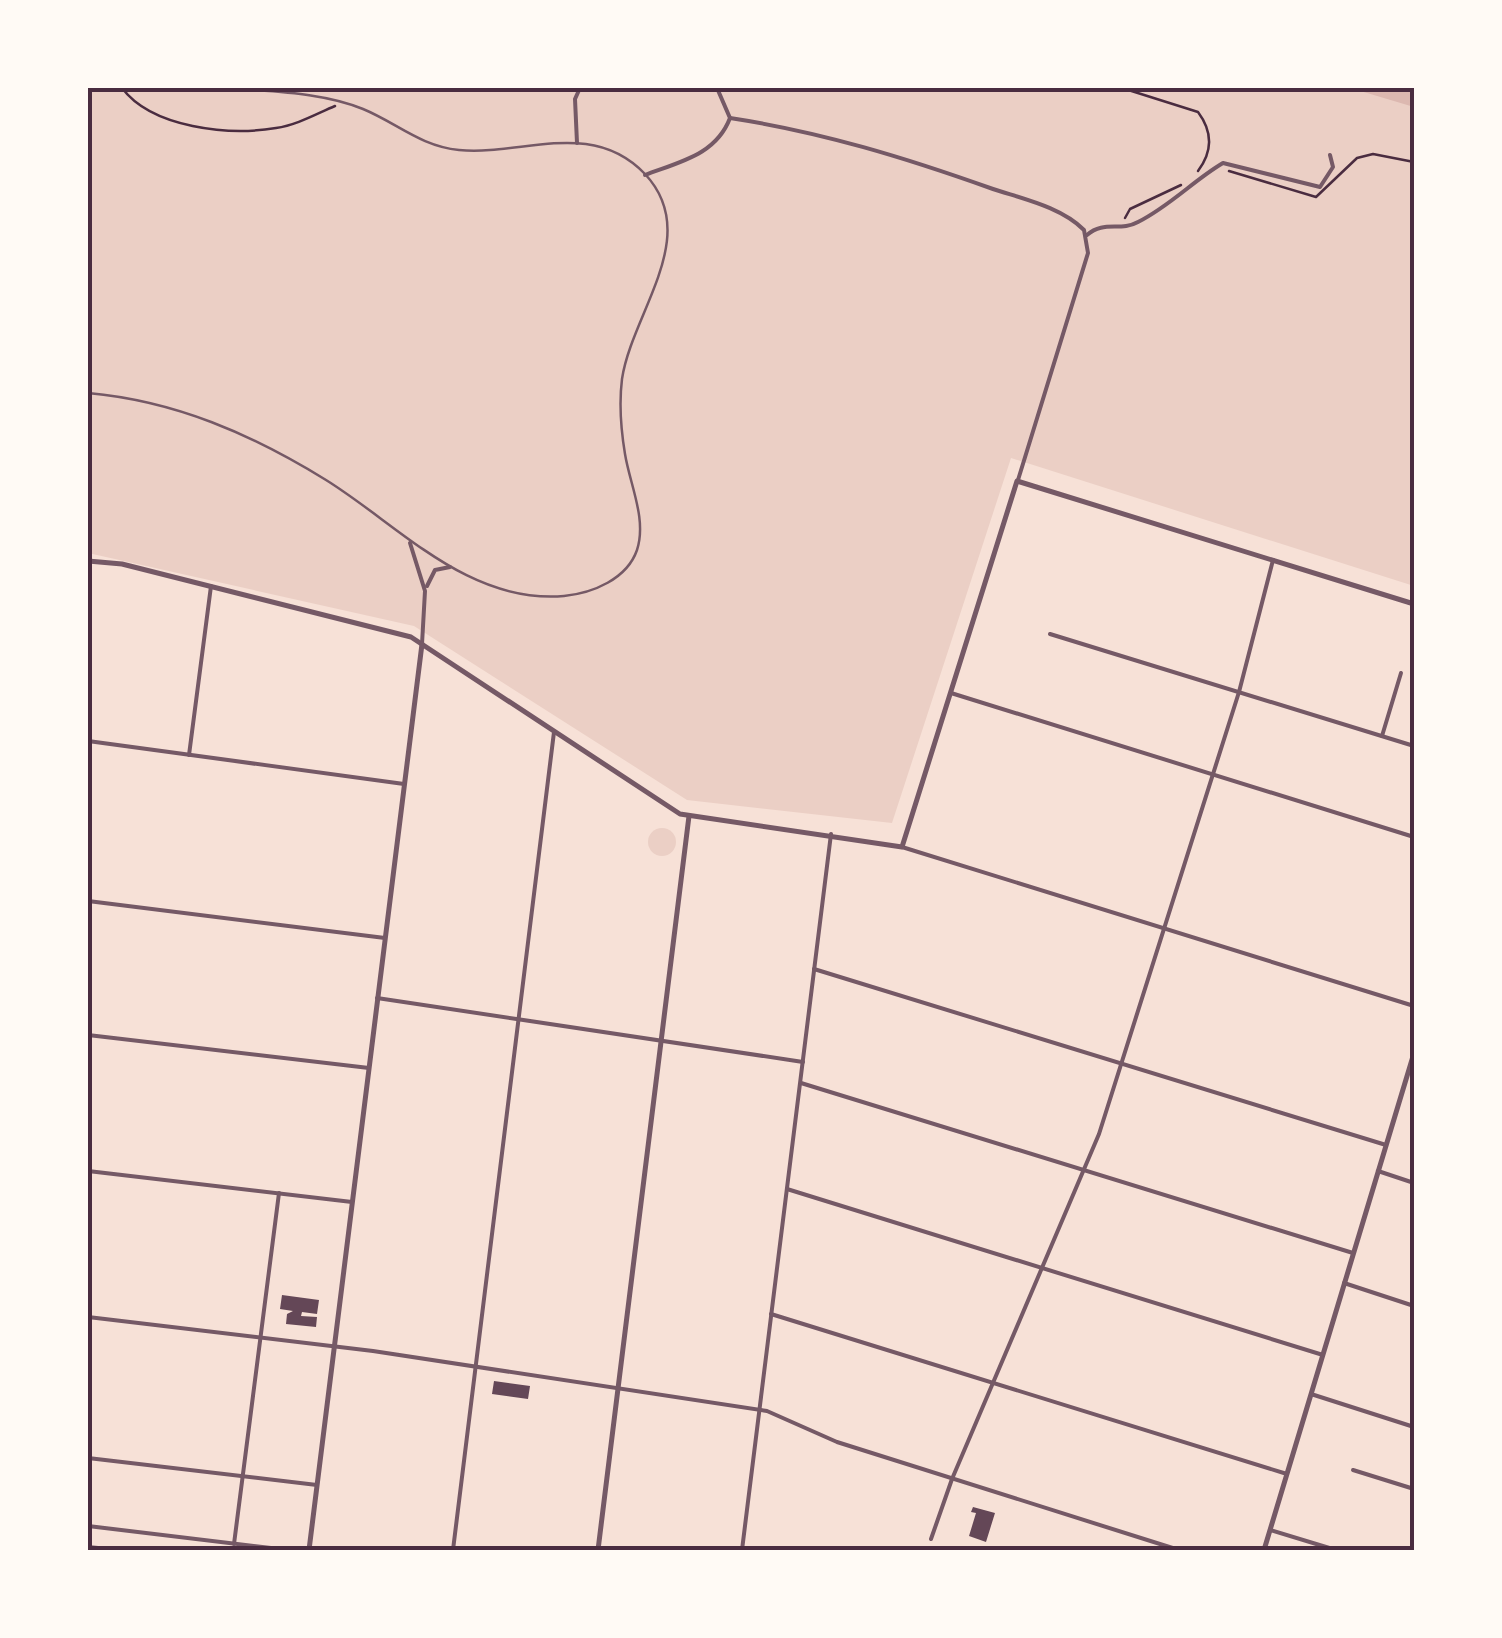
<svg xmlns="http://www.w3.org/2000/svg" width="1502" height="1638" font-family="'PT Sans Narrow',sans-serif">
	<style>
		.green { fill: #ebcfc5 }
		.water { fill: #dcb8b0 }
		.building { fill: #644757 }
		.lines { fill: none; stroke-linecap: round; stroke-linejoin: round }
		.path { stroke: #4a2c40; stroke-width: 2.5 }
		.service { stroke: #755966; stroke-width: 2.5 }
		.minor { stroke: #755966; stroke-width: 4 }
		.tertiary { stroke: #755966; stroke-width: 5 }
		.neatline { fill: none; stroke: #4a2c40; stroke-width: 4 }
	</style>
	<rect width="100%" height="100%" fill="#f7e1d7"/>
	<!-- green -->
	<g class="green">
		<path d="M 88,88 L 1360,88 L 1414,104 L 1414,586 L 1011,458 L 892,823 L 687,800 L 414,626 L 88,553 Z"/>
		<circle cx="662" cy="842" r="14"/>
	</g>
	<!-- water -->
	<path class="water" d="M 1349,88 L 1414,88 L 1414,107 L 1357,90 Z"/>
	<!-- building -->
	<g class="building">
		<path d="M 282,1295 L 319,1300 L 317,1314 L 302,1312 L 301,1316 L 317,1317 L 316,1327 L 286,1324 L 287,1314 L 293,1311 L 280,1309 Z"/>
		<path d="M 494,1381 L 530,1386 L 528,1399 L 492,1394 Z"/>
		<path d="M 973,1507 L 995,1513 L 986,1542 L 969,1536 L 976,1513 L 971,1512 Z"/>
	</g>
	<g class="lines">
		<!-- path -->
		<g class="path">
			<path d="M 122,88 C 152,128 229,136 276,128 C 297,125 316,114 335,106"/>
			<path d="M 1122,88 L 1198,112 C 1213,132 1213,151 1198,171"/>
			<path d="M 1229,171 L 1316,197 L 1357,158 L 1373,154 L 1414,162"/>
			<path d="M 1125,218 L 1130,209 L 1181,185"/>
		</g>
		<!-- service -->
		<path class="service" d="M 88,393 C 176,401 251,434 326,480 C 400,526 468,604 564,596 C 593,593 627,579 637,550 C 647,519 630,485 625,454 C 621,430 619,403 622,379 C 632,312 703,236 645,174 C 591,118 523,156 459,150 C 420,146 397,123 363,109 C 322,92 272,92 229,88"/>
		<!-- minor -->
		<g class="minor">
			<path d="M 730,118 C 822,132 906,158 993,189 C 1023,199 1061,207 1084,230 L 1088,253 L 1018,480"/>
			<path d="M 577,143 L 575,99 L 580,88"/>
			<path d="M 645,175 C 679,162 716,155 730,118 L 717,88"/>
			<path d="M 1087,235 C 1104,220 1120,232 1138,222 C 1170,206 1194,180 1223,163 L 1320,187 L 1333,167 L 1330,155"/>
			<path d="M 410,543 L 425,591 L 422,644"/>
			<path d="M 427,586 L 435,570 L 450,567"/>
			<path d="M 1050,634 L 1414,746"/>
			<path d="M 951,693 L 1414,837"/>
			<path d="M 1382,736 L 1401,673"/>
			<path d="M 88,741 L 404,784"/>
			<path d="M 189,755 L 211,586"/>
			<path d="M 902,847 L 1414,1006"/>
			<path d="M 88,901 L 385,938"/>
			<path d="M 814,969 L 1386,1145"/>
			<path d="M 377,998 L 803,1062"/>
			<path d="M 88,1035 L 369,1068"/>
			<path d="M 801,1083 L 1353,1253"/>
			<path d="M 88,1171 L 352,1202"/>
			<path d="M 1378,1171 L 1414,1183"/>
			<path d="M 787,1189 L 1323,1355"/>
			<path d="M 1344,1283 L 1414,1306"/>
			<path d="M 771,1314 L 1287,1474"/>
			<path d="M 88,1317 L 373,1351 L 767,1411 L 837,1442 L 1179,1550"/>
			<path d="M 1311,1394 L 1414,1427"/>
			<path d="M 88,1458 L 317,1485"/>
			<path d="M 1353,1470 L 1414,1489"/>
			<path d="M 88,1526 L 288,1550"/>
			<path d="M 1270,1530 L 1336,1550"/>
			<path d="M 931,1539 L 952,1479 L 1099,1134 L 1239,692 L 1273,560"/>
			<path d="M 234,1544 L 279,1193"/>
			<path d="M 88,1547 L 118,1550"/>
			<path d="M 453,1550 L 554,732"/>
			<path d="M 742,1550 L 831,834"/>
		</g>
		<!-- tertiary -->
		<g class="tertiary">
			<path d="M 88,561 L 122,564 L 411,637 L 680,814 L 902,847 L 1017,481 L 1414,604"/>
			<path d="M 309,1550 L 422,644"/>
			<path d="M 598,1550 L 689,816"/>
			<path d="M 1264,1550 L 1414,1053"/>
		</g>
	</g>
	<!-- border -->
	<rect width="1502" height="1638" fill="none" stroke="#fffaf5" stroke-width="180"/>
	<rect x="90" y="90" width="1322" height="1458" class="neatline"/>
</svg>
